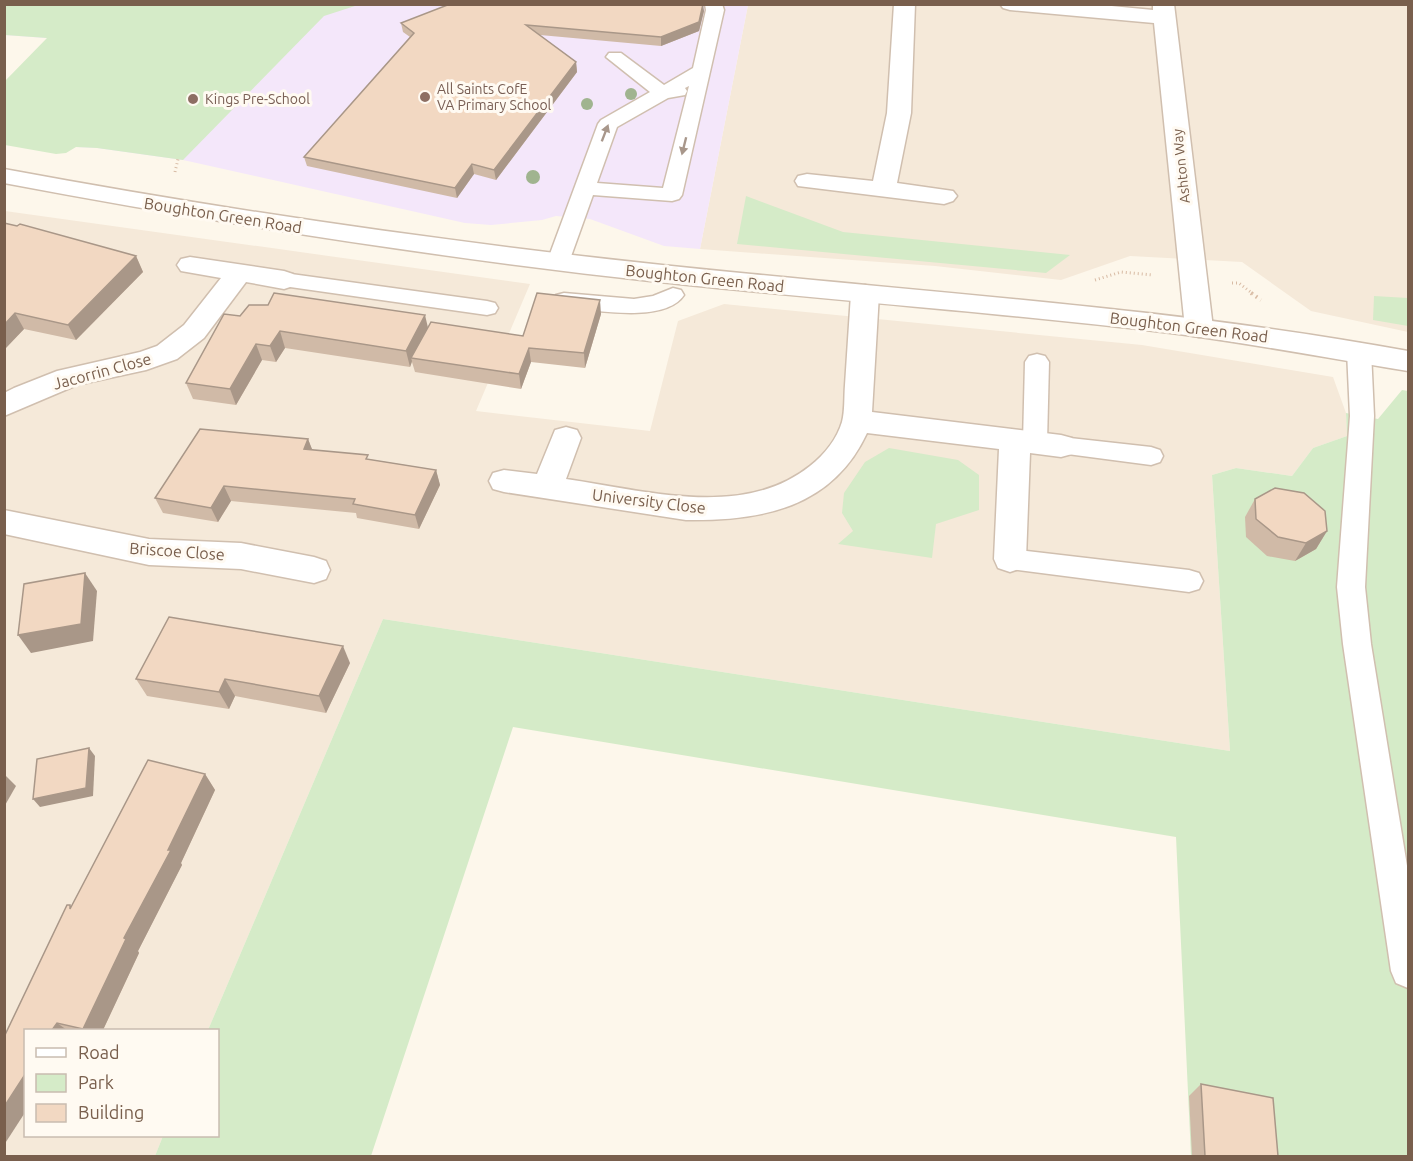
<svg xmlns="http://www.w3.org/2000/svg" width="1413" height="1161" font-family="Ubuntu,sans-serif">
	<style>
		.residential { fill: #f5e9d9 }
		.education { fill: #f4e7fa }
		.green { fill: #d5ebc8 }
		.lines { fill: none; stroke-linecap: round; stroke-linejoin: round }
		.service-casing { stroke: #d0bfaf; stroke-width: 3 }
		.minor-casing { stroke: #d0bfaf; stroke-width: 3 }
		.tertiary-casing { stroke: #d0bfaf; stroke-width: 3 }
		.path-far1 { stroke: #d8bba4; stroke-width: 3; stroke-dasharray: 1 3; stroke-linecap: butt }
		.path { stroke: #d8bba4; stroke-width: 4; stroke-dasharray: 1.5 4.5; stroke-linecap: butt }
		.service { fill: #fff; fill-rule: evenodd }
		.minor { fill: #fff; fill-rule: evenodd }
		.tertiary { fill: #fff; fill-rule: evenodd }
		.tree { fill: #a0b48f }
		.wall { fill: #d0baa7 }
		.shaded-wall { fill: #a99788 }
		.building { fill: #f2d8c2; stroke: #a99788; stroke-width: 1.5 }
		.oneway { fill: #a8978b }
		.education-dot { fill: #8d6e63; stroke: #fffaf2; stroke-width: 2 }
		.labels { text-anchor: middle; stroke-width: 6; stroke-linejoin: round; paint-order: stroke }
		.far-education-label { font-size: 14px; fill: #785e54; stroke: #fffaf2; text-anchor: start }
		.far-street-label { font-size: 14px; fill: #795f4d; stroke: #fffaf2 }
		.street-label { font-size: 16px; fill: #795f4d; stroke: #fffaf2 }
	</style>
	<rect width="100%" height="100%" fill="#fdf7eb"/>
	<!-- residential -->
	<g class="residential">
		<path d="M 748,5 L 1408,5 L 1408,332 L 1311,311 L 1242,262 L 1130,256 L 1061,280 L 935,266 L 700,249 Z"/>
		<path d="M 5,211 L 530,284 L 476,411 L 650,431 L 678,321 L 724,304 L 1142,345 L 1333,377 L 1346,413 L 1347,436 L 1313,448 L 1292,476 L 1236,468 L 1212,475 L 1230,751 L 383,619 L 208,1030 L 26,1030 L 26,1136 L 163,1136 L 155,1156 L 5,1156 Z"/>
	</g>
	<!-- education -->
	<path class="education" d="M 4,5 L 748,5 L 700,249 L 664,246 L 590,219 L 556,216 L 542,220 L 491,225 L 465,223 L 183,160 L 97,148 L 76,147 L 164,47 L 5,35 Z"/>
	<!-- green -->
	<g class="green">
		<path d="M 4,5 L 5,4 L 358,5 L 324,16 L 183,160 L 97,148 L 76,147 L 66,153 L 56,154 L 5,145 L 5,81 L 47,38 L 5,35 Z"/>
		<path d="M 746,196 L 843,232 L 1070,255 L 1046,273 L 737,244 Z"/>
		<path d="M 1374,296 L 1408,298 L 1408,326 L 1373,320 Z"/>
		<path d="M 1402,390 L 1408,391 L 1408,1156 L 1191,1156 L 1176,837 L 513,727 L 371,1156 L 155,1156 L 163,1136 L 218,1136 L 218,1030 L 208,1030 L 383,619 L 1230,751 L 1212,475 L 1236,468 L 1292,476 L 1313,448 L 1347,436 L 1346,413 L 1378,419 Z"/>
		<path d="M 889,448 L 958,460 L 979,475 L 979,510 L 936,524 L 932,558 L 838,544 L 853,531 L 842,513 L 844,493 L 865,462 Z"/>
	</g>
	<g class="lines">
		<!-- service casing -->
		<g class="service-casing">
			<g id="service">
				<path d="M 705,4 L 722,4 L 724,10 L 682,195 L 679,199 L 672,201 L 593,195 L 569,262 L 566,267 L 558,269 L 550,267 L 547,262 L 598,124 L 601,120 L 650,92 L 606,57 L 609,53 L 621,53 L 664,85 L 693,68 L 706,10 ZM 689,86 L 663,188 L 597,183 L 617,127 L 668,98 L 685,95 L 687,91 L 685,88 Z"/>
				<path d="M 284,273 L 487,301 L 495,303 L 498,308 L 495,313 L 487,315 L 276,285 L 273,280 L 276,275 Z"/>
				<path d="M 673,288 L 681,290 L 684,295 C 665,324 593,310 564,307 L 556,305 L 553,300 L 556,295 L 564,293 L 634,299 L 653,296 Z"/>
				<path d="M 1359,343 L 1367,345 L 1371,351 L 1374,416 L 1365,587 L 1371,644 L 1408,872 L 1408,988 L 1396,983 L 1391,971 L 1343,644 L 1337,587 L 1350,416 L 1347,351 L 1351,345 Z"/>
				<path d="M 1037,354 L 1045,356 L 1049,362 L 1047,442 L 1044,448 L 1035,451 L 1026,448 L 1023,442 L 1025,362 L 1029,356 Z"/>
				<path d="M 1061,437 L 1151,447 L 1160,450 L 1163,456 L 1160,462 L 1151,465 L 1052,452 L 1049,446 L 1052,440 Z"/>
				<path d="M 1010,549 L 1189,570 L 1199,573 L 1203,581 L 1199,589 L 1189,592 L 1010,569 L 1001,566 L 997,559 L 1001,552 Z"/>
			</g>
		</g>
		<!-- minor casing -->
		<g class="minor-casing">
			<g id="minor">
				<path d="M 894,4 L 915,4 L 911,113 L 897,183 L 953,191 L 957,196 L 953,201 L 944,204 L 798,186 L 795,181 L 798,176 L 807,174 L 873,181 L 887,113 Z"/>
				<path d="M 1000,4 L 1091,4 L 1153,10 L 1153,4 L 1174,4 L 1213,328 L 1209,335 L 1199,337 L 1189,335 L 1185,328 L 1154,23 L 1010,10 L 1003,8 Z"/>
				<path d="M 190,257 L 284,271 L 293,274 L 297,280 L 293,286 L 284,289 L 246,282 L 204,338 L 177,359 L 146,370 L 77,385 L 4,416 L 4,393 L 14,388 L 57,371 L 140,352 L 157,346 L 184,325 L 221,278 L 181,271 L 177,265 L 181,259 Z"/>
				<path d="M 865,285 L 875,288 L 879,294 L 872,412 L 1061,435 L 1072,438 L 1076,446 L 1072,454 L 1061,457 L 1030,453 L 1026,559 L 1022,568 L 1010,572 L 998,568 L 994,559 L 999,449 L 867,433 C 832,508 762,521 686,520 L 504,492 L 493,489 L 489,481 L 493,473 L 504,470 L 537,474 L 555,430 L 566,427 L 577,430 L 581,438 L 566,479 C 643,490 743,520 810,466 C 824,455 837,439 842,422 C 845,411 844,397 845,385 C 847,355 849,324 851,294 L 855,288 Z"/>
				<path d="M 4,510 L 149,539 L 241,543 L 314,557 L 326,561 L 330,570 L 326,579 L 314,583 L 241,569 L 149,565 L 4,534 Z"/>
			</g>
		</g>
		<!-- tertiary casing -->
		<g class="tertiary-casing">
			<path id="tertiary" d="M 4,169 C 252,215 501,250 751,274 C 971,296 1191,311 1408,351 L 1408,371 C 1326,358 1245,342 1162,332 C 995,312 827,300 659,282 C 440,258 222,224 4,183 Z"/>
		</g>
		<!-- path-far1 -->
		<g class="path-far1">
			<path d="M 175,172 L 178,159"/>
			<path d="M 1095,280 L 1121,272 L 1153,275"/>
			<path d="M 1232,283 L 1239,283 L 1253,294"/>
		</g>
		<!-- path -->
		<path class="path" d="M 1251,293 L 1261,300"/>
		<!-- service -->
		<use href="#service" class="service"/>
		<!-- minor -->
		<use href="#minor" class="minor"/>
		<!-- tertiary -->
		<use href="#tertiary" class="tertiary"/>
	</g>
	<!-- trees -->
	<g class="tree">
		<circle cx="631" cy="94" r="6"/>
		<circle cx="587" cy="104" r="6"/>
		<circle cx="533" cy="177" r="7"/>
	</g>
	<!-- wall -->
	<g class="wall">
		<path d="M 704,11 L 699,31 L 661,46 L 540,35 L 576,62 L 577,72 L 496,180 L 474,174 L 457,198 L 307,166 L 304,157 L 410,37 L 403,32 L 401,23 Z"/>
		<path d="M 4,223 L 136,256 L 143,272 L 76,340 L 24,329 L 4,350 Z"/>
		<path d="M 601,314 L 585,368 L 531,362 L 521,389 L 415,372 L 412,362 L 410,367 L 285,348 L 276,362 L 262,360 L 236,405 L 193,399 L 186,383 L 240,316 L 428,328 L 523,336 Z"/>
		<path d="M 308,439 L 312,450 L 436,470 L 440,485 L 419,529 L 357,518 L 356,513 L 231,501 L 218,522 L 163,513 L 155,498 Z"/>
		<path d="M 1255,499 L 1327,531 L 1316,549 L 1295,561 L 1267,556 L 1246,537 L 1245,517 Z"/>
		<path d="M 350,663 L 326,713 L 235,696 L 229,709 L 147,696 L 136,679 Z"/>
		<path d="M 205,774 L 215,790 L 181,863 L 182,865 L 138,951 L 139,953 L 103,1030 L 26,1030 L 71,907 Z"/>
		<path d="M 1201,1084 L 1278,1156 L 1192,1156 L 1189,1096 Z"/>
	</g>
	<!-- shaded-wall -->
	<g class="shaded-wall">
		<path d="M 703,4 L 704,11 L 699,31 L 661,46 L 661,37 Z"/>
		<path d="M 576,62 L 577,72 L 496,180 L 494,170 Z"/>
		<path d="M 472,164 L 474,174 L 457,198 L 455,188 Z"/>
		<path d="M 136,256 L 143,272 L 76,340 L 68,325 Z"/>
		<path d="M 600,300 L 601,314 L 585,368 L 584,353 Z"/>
		<path d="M 15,313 L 24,329 L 4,350 L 4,325 Z"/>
		<path d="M 425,315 L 429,332 L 411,358 L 412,361 L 410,367 L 406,351 Z"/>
		<path d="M 280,331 L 285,348 L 276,362 L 270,346 Z"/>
		<path d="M 256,344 L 262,360 L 236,405 L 230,389 Z"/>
		<path d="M 529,348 L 531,362 L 521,389 L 519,374 Z"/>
		<path d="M 308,439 L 314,454 L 304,449 Z"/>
		<path d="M 436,470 L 440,485 L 419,529 L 415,515 Z"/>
		<path d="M 224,486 L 231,501 L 218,522 L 211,508 Z"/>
		<path d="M 1327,531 L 1316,549 L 1295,561 L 1306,543 Z"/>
		<path d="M 85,573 L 97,591 L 93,641 L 31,653 L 18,635 Z"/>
		<path d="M 343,646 L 350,663 L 326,713 L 319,696 Z"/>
		<path d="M 225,679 L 235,696 L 229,709 L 219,692 Z"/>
		<path d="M 89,748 L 95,756 L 93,796 L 40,807 L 33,799 Z"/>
		<path d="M 4,774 L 16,786 L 4,807 Z"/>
		<path d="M 205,774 L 215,790 L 181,863 L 182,865 L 138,951 L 139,953 L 103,1030 L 84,1030 L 83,1029 L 124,938 Z"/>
		<path d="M 57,1023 L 67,1030 L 52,1030 Z"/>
		<path d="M 26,1073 L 26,1111 L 4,1145 L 4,1107 Z"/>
	</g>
	<!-- building -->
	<g class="building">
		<path d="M 450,4 L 703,4 L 699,22 L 661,37 L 526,25 L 576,62 L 494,170 L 472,164 L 455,188 L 304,157 L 414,33 L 401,23 Z"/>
		<path d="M 4,223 L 17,226 L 20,224 L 136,256 L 68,325 L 15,313 L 4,325 Z"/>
		<path d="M 274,293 L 425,315 L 406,351 L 280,331 L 270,346 L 256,344 L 230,389 L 186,383 L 224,314 L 240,316 L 249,305 L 268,305 Z"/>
		<path d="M 537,293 L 600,300 L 584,353 L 529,348 L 519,374 L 411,358 L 431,322 L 523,336 Z"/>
		<path d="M 200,429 L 308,439 L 304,449 L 368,455 L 366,459 L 436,470 L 415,515 L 353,504 L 355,499 L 224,486 L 211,508 L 155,498 Z"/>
		<path d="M 1275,488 L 1304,493 L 1325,511 L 1327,531 L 1306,543 L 1278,537 L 1256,519 L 1255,499 Z"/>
		<path d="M 85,573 L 81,624 L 18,635 L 24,584 Z"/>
		<path d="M 169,617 L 343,646 L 319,696 L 225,679 L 219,692 L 136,679 Z"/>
		<path d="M 89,748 L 86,788 L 33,799 L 37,759 Z"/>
		<path d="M 148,760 L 205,774 L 168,850 L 171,850 L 124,938 L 126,939 L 83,1029 L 57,1023 L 52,1030 L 26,1030 L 26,1073 L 4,1107 L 4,1037 L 67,905 L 70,905 L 70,909 Z"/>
		<path d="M 1201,1084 L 1273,1098 L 1278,1156 L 1205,1156 Z"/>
	</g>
	<!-- one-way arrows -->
	<defs><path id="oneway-solid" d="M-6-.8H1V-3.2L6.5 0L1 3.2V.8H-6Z" transform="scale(1.5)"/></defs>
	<g class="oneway">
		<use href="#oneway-solid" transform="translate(605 133) rotate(-69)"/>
		<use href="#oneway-solid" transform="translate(684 146) rotate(104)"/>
	</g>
	<!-- markers -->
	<g class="education-dot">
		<circle cx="425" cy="97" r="6"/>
		<circle cx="193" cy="99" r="6"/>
	</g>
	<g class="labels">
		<!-- far-education labels -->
		<g class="far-education-label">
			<text x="437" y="94">All Saints CofE<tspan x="437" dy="16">VA Primary School</tspan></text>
			<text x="205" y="104">Kings Pre-School</text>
		</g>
		<!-- far-street labels -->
		<g class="far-street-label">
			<text transform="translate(1181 166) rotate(-96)" y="5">Ashton Way</text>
		</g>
		<!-- street labels -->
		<g class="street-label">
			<text transform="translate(223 215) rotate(9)" y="6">Boughton Green Road</text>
			<text transform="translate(705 278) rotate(6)" y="6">Boughton Green Road</text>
			<text transform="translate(1189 327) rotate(7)" y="6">Boughton Green Road</text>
			<text transform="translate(102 371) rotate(-15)" y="6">Jacorrin Close</text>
			<text transform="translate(649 501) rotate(7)" y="6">University Close</text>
			<text transform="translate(177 551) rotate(4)" y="6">Briscoe Close</text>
		</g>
	</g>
	<!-- border -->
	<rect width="1413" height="1161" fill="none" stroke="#795f4d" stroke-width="12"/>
	<!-- legend -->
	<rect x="24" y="1029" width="195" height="108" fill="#fffaf2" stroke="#c9bcb0" stroke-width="1.5"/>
	<rect x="36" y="1048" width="30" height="9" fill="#ffffff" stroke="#c9bcb0" stroke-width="1.5"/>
	<text x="78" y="1059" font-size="18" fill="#795f4d">Road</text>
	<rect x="36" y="1074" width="30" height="18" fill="#d5ebc8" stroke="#c9bcb0" stroke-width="1.5"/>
	<text x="78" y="1089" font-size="18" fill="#795f4d">Park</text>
	<rect x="36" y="1104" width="30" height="18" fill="#f2d8c2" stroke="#c9bcb0" stroke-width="1.5"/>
	<text x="78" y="1119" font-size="18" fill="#795f4d">Building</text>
</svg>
